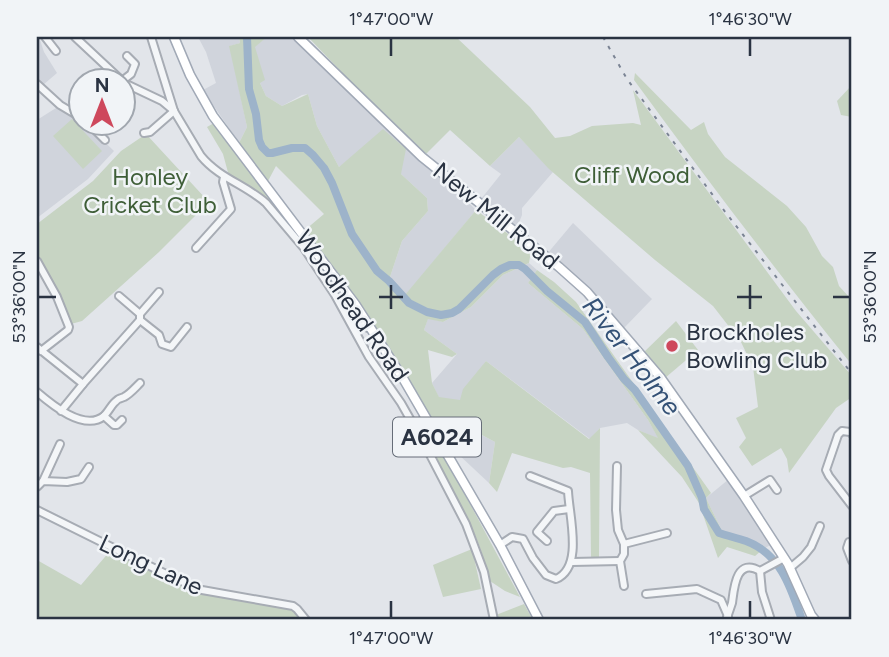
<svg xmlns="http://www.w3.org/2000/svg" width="889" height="657" font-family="Figtree,sans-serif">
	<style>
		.built { fill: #d0d4dc }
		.green { fill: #c7d4c3 }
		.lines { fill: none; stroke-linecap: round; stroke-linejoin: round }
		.river { stroke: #9db3ca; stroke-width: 8 }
		.minor-casing { stroke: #a7acb4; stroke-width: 10 }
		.major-casing { stroke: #a1a9b6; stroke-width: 11 }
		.minor { stroke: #f4f6f8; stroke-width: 6 }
		.major { stroke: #fff; stroke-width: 8 }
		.rail { stroke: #7b8494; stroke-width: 2; stroke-dasharray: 3.5 7; stroke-linecap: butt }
		.ticks { fill: none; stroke: #2a3342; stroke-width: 2.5 }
		.poi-dot { fill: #ce485c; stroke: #f1f4f7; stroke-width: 2.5 }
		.labels { text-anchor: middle; stroke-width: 5; stroke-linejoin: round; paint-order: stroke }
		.shield { fill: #f1f4f7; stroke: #666d78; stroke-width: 2 }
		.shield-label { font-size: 23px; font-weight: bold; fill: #2a3342 }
		.park-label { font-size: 24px; fill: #3e5e37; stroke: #f1f4f7 }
		.street-label { font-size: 24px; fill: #2a3342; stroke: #f1f4f7 }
		.poi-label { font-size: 24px; fill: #2a3342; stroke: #f1f4f7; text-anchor: start }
		.water-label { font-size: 26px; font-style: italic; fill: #345176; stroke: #f1f4f7 }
		.neatline { fill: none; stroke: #2a3342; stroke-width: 2.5 }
		.ticks-label { font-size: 18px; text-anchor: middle; fill: #2a3342 }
	</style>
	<rect width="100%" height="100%" fill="#e2e5ea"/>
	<!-- built -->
	<g class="built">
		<path d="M 37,37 L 39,37 L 44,52 L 57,73 L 43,85 L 37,80 Z"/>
		<path d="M 198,37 L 239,37 L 240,43 L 230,46 L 247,127 L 239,143 L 203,90 L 216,83 L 206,52 Z"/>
		<path d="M 267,37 L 295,37 L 476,210 L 406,295 L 390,277 L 402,241 L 428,211 L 427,198 L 401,174 L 349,160 L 339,167 L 317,126 L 308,94 L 302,95 L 282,106 L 266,96 L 260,83 L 254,47 Z"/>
		<path d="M 56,108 L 80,118 L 80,122 L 85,123 L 114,151 L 88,179 L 37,218 L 37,120 Z"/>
		<path d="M 519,137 L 553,172 L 522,208 L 522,215 L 518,225 L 518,230 L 481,199 L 501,174 L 490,166 Z"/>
		<path d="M 573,223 L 652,299 L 623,329 L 547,254 Z"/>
		<path d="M 529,263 L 537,270 L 528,283 L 583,329 L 648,420 L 659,439 L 638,430 L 627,423 L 600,428 L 590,439 L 486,361 L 460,401 L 439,398 L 432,383 L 457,354 L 424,330 L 428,318 L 443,322 L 471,307 L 503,275 Z"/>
		<path d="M 447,417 L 495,442 L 489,483 L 441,438 L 435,427 Z"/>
		<path d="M 729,479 L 772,544 L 762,550 L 722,531 L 706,498 Z"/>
	</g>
	<!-- green -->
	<g class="green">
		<path d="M 239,37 L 267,37 L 255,47 L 265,80 L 260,83 L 266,96 L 282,106 L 308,94 L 317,126 L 339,167 L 383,129 L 406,149 L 401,174 L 427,198 L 428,211 L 402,241 L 390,277 L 405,295 L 476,210 L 531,251 L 529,263 L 503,275 L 471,307 L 443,322 L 428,319 L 424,330 L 457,354 L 452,357 L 428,350 L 432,383 L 439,397 L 460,400 L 463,389 L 486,361 L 589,439 L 600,428 L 599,557 L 591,557 L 590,473 L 571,467 L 563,468 L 512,453 L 497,492 L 489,483 L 495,442 L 448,417 L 435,427 L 362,308 L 305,230 L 324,214 L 276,166 L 268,181 L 239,143 L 247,127 L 229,46 L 240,43 Z"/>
		<path d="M 308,37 L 456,37 L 530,107 L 555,138 L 570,136 L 592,126 L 633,123 L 641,125 L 633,90 L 796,311 L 852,376 L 852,397 L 836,408 L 789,473 L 787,459 L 781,448 L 752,466 L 739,447 L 746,438 L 736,418 L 758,407 L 753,367 L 741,342 L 713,306 L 655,260 L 549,169 L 519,137 L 490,166 L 450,130 L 425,155 L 355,86 Z"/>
		<path d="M 635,73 L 691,130 L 704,122 L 708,134 L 725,157 L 787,206 L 806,227 L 822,256 L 833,267 L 839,286 L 850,298 L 852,297 L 852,365 C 777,272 705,177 634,80 Z"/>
		<path d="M 852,85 L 852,117 L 841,115 L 837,101 Z"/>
		<path d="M 72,119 L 102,151 L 83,169 L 53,136 Z"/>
		<path d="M 214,123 L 278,204 L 280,212 L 265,197 L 242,185 L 229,176 L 223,154 L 207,127 Z"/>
		<path d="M 146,134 L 207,200 L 205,206 L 159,252 L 82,321 L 71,324 L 60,297 L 37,257 L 37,224 L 93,181 L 121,151 Z"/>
		<path d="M 537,270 L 554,282 L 576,302 L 711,493 L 706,498 L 722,531 L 762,550 L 755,556 L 727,547 L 718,558 L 699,503 L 682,477 L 638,430 L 658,438 L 648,420 L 583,329 L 528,283 Z"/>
		<path d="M 676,321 L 698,350 L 665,378 L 643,353 Z"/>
		<path d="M 434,437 L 520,597 L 505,591 L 487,579 C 487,552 462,508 449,483 C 441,467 433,456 434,437 Z"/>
		<path d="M 472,549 L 481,589 L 443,597 L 433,565 Z"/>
		<path d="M 110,551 L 198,593 L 269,603 L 293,610 L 301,620 L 37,620 L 37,560 L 81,585 Z"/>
		<path d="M 524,604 L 533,620 L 497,620 L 496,615 Z"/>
	</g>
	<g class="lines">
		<!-- river -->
		<path class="river" d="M 247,37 L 249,89 L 256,114 L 259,140 L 262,147 L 268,153 L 272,153 L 292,148 L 305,148 L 313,155 L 324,168 L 332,183 L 352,234 L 377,271 L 389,281 L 409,303 L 427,312 L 441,315 L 452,313 L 459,309 L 493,275 L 501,269 L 510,265 L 519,265 L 525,269 L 547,291 L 585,322 L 608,357 L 624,379 L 635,390 L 688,466 L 702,498 L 704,509 L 719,533 C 728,536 737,538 746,541 C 781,554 791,588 802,620"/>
		<!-- minor casing -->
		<g class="minor-casing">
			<g id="minor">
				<path d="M 45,37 L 56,51"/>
				<path d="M 75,37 L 121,80"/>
				<path d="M 151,37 L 174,111 L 201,156 C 219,178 246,185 266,203 L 304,248 L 335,295 L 369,357 L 401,403 L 426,447 L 466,524 L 484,572 L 494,620"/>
				<path d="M 122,81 L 131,74 L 135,64 L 127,56"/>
				<path d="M 122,82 L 162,101 L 174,111"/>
				<path d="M 37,84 L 60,105 L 80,117"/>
				<path d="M 87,122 L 105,140"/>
				<path d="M 144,133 L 150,132 L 174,111"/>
				<path d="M 196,248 L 231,209 L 223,182 L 224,177"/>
				<path d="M 37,261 L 57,297 L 69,327 L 68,330 L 41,351"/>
				<path d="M 140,314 L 159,292"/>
				<path d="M 140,320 L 159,335 L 162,344 L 171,347 L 187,327"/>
				<path d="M 350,321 L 371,329"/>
				<path d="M 37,347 L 83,384 L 61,411"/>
				<path d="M 83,384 L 140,320 L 140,314 L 119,296"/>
				<path d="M 37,392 C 51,404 84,432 104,416 C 108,412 111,406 114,403 C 120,397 117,400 124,397 C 130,394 135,388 140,383"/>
				<path d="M 424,414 C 421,425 431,437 426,447"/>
				<path d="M 104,416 L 114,425 L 117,425 L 122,420"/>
				<path d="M 852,434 L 850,432 L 842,431 L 838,435 L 826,470 L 829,476 L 852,506"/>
				<path d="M 617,466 L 616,510 L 618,530 L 624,544 L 624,554 L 620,561 L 624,586"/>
				<path d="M 43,481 L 60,444"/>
				<path d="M 37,487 L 43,481 L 67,482 L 81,479 L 89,467"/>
				<path d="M 744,496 L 770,480 L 777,490"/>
				<path d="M 37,510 L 174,578 L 202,590 L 293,606 L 297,609 L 306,620"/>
				<path d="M 547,541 L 537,532 L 554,511 L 569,509"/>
				<path d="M 849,542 L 847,548 L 852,561"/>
				<path d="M 624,544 L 667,533"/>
				<path d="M 500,545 L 512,537 L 523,539 L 533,558 L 546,575 L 556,579 C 584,567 569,516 568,491 L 530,476"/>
				<path d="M 572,562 L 620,561"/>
				<path d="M 790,568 L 803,557 L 811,547 L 820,526"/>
				<path d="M 760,571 L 762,592 L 771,620"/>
				<path d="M 646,594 L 697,589 L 721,600 L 728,616"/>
				<path d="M 726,620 C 728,615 730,609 732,603 C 734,588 736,557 760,571 L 784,558"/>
			</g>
		</g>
		<!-- major casing -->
		<g class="major-casing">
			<g id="major">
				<path d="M 174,37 L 190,75 L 213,116 L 355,304 L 404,380 L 500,545 L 539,620"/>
				<path d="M 298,37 L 422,157 L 559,267 L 587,292 L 660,377 L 744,496 L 788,564 L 811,615 L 815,620"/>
			</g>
		</g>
		<!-- minor -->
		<use href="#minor" class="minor"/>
		<!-- major -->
		<use href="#major" class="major"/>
		<!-- rail -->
		<path class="rail" d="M 603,37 L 627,79 L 726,213 L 852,374"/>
	</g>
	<!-- ticks -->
	<path class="ticks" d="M 391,38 L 391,56M 750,38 L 750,56M 391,285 L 391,309M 750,285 L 750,309M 38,297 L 56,297M 379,297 L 403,297M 737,297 L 762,297M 833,297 L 850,297M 391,601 L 391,618M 750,601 L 750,618"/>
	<!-- markers -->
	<circle class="poi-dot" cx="672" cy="346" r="7"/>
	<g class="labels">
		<!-- shield labels -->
		<rect class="shield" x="393" y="417.5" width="88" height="39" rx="5"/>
		<g class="shield-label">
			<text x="437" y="445">A6024</text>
		</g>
		<!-- park labels -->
		<g class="park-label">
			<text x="632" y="183">Cliff Wood</text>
			<text x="150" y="185">Honley<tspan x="150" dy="28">Cricket Club</tspan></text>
		</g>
		<!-- street labels -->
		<g class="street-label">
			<text transform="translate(496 216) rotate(39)" y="8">New Mill Road</text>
			<text transform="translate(352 306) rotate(55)" y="8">Woodhead Road</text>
			<text transform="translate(151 565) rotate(25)" y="8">Long Lane</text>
		</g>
		<!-- poi labels -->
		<g class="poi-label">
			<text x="686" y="340">Brockholes<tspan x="686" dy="28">Bowling Club</tspan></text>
		</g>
		<!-- water labels -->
		<g class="water-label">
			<text transform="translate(632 356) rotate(52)" y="9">River Holme</text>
		</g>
	</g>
	<!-- border -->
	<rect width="889" height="657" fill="none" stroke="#f1f4f7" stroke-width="77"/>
	<!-- north arrow -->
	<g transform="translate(102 102)"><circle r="33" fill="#f1f4f7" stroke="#a1a7af" stroke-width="2"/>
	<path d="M0-5L12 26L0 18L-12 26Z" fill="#ce485c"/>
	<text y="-10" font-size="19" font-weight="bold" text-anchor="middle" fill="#2a3342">N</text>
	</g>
	<rect x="38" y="38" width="812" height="580" class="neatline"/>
	<g class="ticks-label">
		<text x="391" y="25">1°47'00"W</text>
		<text x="750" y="25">1°46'30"W</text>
		<text transform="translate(19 297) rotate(-90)" y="6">53°36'00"N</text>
		<text transform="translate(870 297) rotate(-90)" y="6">53°36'00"N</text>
		<text x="391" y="644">1°47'00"W</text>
		<text x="750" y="644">1°46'30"W</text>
	</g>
</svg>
